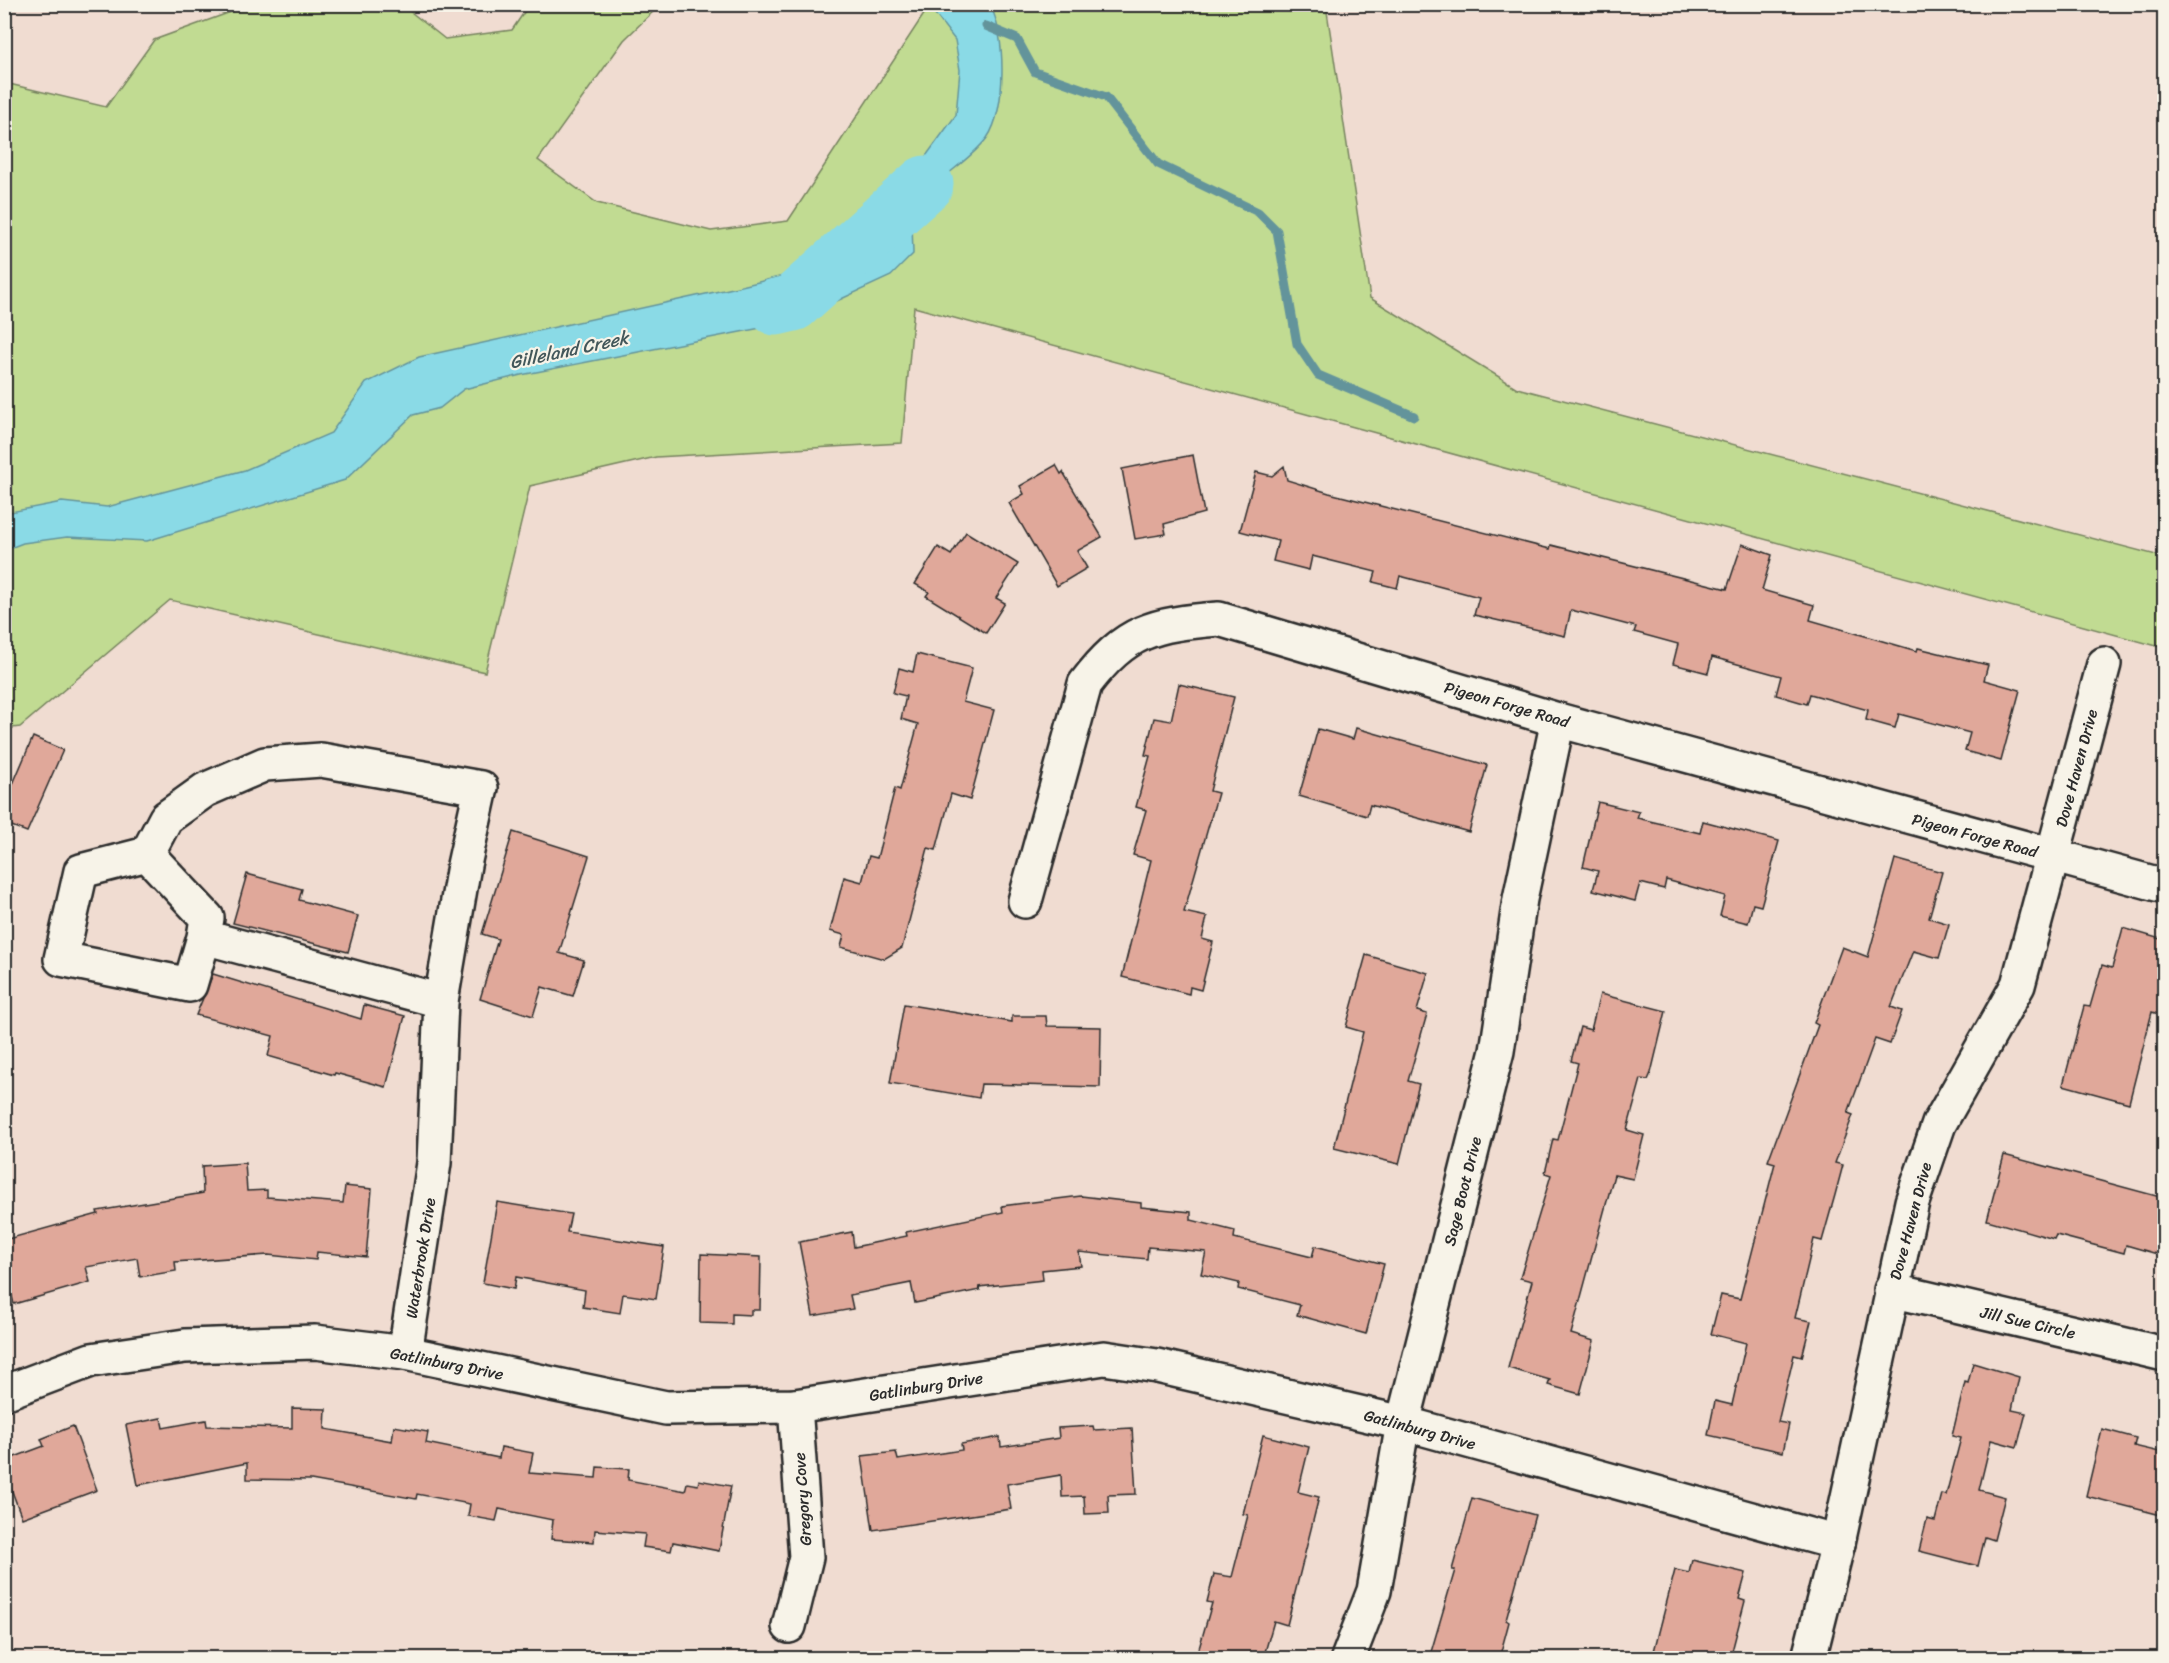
<svg xmlns="http://www.w3.org/2000/svg" width="2169" height="1663" font-family="Sriracha,sans-serif">
	<style>
		.green { fill: #c1db92; stroke: #76835e; stroke-width: 1.5 }
		.water { fill: #8adae6; stroke: #64949b; stroke-width: 1.5 }
		.lines { fill: none; stroke-linecap: round; stroke-linejoin: round }
		.stream { stroke: #64949b; stroke-width: 9 }
		.river { stroke: #8adae6; stroke-width: 57 }
		.building { fill: #e0a89a; stroke: #2b2b2b; stroke-width: 1.5 }
		.minor-casing { stroke: #2b2b2b; stroke-width: 38 }
		.minor { stroke: #f7f3e8; stroke-width: 33 }
		.labels { text-anchor: middle; stroke-width: 4.5; stroke-linejoin: round; paint-order: stroke }
		.street-label { font-size: 16px; fill: #2b2b2b; stroke: #f7f3e8 }
		.water-label { font-size: 18px; font-style: italic; fill: #43575a; stroke: #f7f3e8 }
	</style>
	<rect width="100%" height="100%" fill="#f0dcd1"/>
	<filter id="ink" filterUnits="userSpaceOnUse"><feTurbulence type="fractalNoise" baseFrequency=".0167" numOctaves="2"/><feDisplacementMap in="SourceGraphic" scale="12" xChannelSelector="R" yChannelSelector="G"/><feConvolveMatrix kernelMatrix="1 2 1 2 8 2 1 2 1" color-interpolation-filters="sRGB"/></filter>
	<g filter="url(#ink)">
		<!-- green -->
		<path class="green" d="M 250,5 L 402,5 L 445,39 L 512,30 L 529,5 L 660,5 L 624,40 L 538,160 L 597,203 L 711,231 L 788,221 L 930,5 L 1326,5 L 1370,298 L 1517,388 L 2164,557 L 2164,648 L 914,307 L 902,443 L 656,457 L 530,486 L 485,672 L 170,600 L 20,727 L 5,729 L 5,83 L 106,107 L 154,40 Z"/>
		<!-- water -->
		<path class="water" d="M 928,5 L 990,5 C 1006,34 1007,110 987,138 C 969,162 938,177 920,201 C 909,215 913,238 913,254 L 891,276 L 811,313 L 771,326 L 521,375 L 464,389 L 440,408 L 413,415 L 345,480 L 147,541 L 67,537 L 23,543 L 5,550 L 5,513 L 62,502 L 107,507 L 245,470 L 331,433 L 366,383 L 419,357 L 733,288 L 850,260 L 956,115 L 960,70 L 955,40 Z"/>
		<g class="lines">
			<!-- stream -->
			<path class="stream" d="M 986,26 L 1017,39 L 1035,72 L 1106,97 L 1158,164 L 1258,212 L 1277,231 L 1297,344 L 1318,375 L 1414,416"/>
			<!-- river -->
			<path class="river" d="M 776,307 L 793,303 L 925,184"/>
		</g>
		<!-- building -->
		<g class="building">
			<path d="M 1193,455 L 1204,513 L 1164,524 L 1166,534 L 1135,539 L 1122,469 Z"/>
			<path d="M 1056,465 L 1061,474 L 1063,472 L 1102,537 L 1077,551 L 1087,568 L 1057,586 L 1009,503 L 1024,494 L 1020,486 Z"/>
			<path d="M 1284,466 L 1287,480 L 1329,493 L 1550,549 L 1551,545 L 1727,589 L 1742,544 L 1772,555 L 1762,590 L 1814,605 L 1810,620 L 1917,651 L 1918,648 L 1988,665 L 1984,680 L 2020,690 L 2001,761 L 1965,751 L 1970,733 L 1899,714 L 1895,728 L 1866,720 L 1868,710 L 1810,694 L 1807,704 L 1776,695 L 1781,676 L 1712,657 L 1708,673 L 1673,664 L 1678,644 L 1634,632 L 1636,627 L 1571,610 L 1565,636 L 1474,615 L 1479,597 L 1400,576 L 1397,588 L 1373,582 L 1376,572 L 1312,556 L 1309,570 L 1273,561 L 1278,541 L 1240,531 L 1256,472 L 1272,476 Z"/>
			<path d="M 966,532 L 1018,564 L 996,598 L 1005,603 L 986,633 L 926,596 L 929,592 L 915,584 L 938,547 L 951,555 Z"/>
			<path d="M 917,654 L 972,668 L 963,702 L 994,710 L 970,800 L 951,794 L 936,850 L 928,848 L 902,948 L 884,959 L 841,947 L 844,935 L 830,931 L 844,877 L 862,882 L 869,856 L 877,858 L 895,788 L 900,790 L 918,724 L 901,719 L 906,696 L 893,693 L 899,668 L 913,672 Z"/>
			<path d="M 1179,684 L 1234,697 L 1210,791 L 1218,793 L 1184,912 L 1207,917 L 1202,939 L 1213,942 L 1201,990 L 1190,987 L 1189,994 L 1122,977 L 1151,860 L 1133,855 L 1146,810 L 1136,807 L 1150,756 L 1145,755 L 1154,718 L 1171,721 Z"/>
			<path d="M 1356,728 L 1487,765 L 1469,832 L 1370,805 L 1367,816 L 1299,796 L 1318,729 L 1353,739 Z"/>
			<path d="M 33,737 L 63,750 L 27,832 L 4,823 L 4,805 Z"/>
			<path d="M 1598,802 L 1639,812 L 1637,818 L 1700,833 L 1703,821 L 1779,841 L 1761,906 L 1753,904 L 1748,923 L 1720,916 L 1725,896 L 1666,880 L 1664,889 L 1640,883 L 1635,901 L 1593,890 L 1598,871 L 1583,867 Z"/>
			<path d="M 513,832 L 589,856 L 559,953 L 584,960 L 573,996 L 542,987 L 533,1016 L 480,999 L 498,939 L 482,934 Z"/>
			<path d="M 1895,859 L 1942,872 L 1929,918 L 1949,924 L 1939,958 L 1913,951 L 1891,1007 L 1902,1011 L 1890,1044 L 1875,1039 L 1848,1113 L 1853,1115 L 1835,1163 L 1843,1165 L 1835,1195 L 1822,1241 L 1814,1239 L 1795,1318 L 1811,1321 L 1802,1357 L 1794,1355 L 1778,1422 L 1789,1424 L 1783,1452 L 1708,1435 L 1715,1401 L 1732,1405 L 1746,1343 L 1711,1334 L 1721,1295 L 1740,1299 L 1775,1163 L 1768,1161 L 1818,1025 L 1814,1023 L 1842,947 L 1868,957 Z"/>
			<path d="M 247,874 L 302,889 L 299,900 L 358,916 L 348,952 L 233,923 Z"/>
			<path d="M 2123,928 L 2164,940 L 2164,1016 L 2152,1012 L 2129,1103 L 2063,1085 L 2084,1006 L 2090,1007 L 2102,965 L 2112,968 Z"/>
			<path d="M 1366,955 L 1428,973 L 1417,1011 L 1427,1014 L 1408,1081 L 1419,1084 L 1399,1164 L 1334,1148 L 1363,1032 L 1346,1027 Z"/>
			<path d="M 213,974 L 361,1019 L 364,1005 L 405,1016 L 386,1087 L 335,1073 L 334,1075 L 268,1056 L 273,1036 L 196,1015 Z"/>
			<path d="M 1600,994 L 1666,1011 L 1651,1073 L 1648,1080 L 1641,1079 L 1627,1130 L 1644,1135 L 1633,1179 L 1614,1175 L 1571,1334 L 1594,1341 L 1580,1394 L 1548,1385 L 1550,1380 L 1508,1368 L 1532,1281 L 1520,1278 L 1551,1175 L 1545,1173 L 1553,1139 L 1558,1140 L 1578,1063 L 1571,1061 L 1580,1027 L 1591,1030 Z"/>
			<path d="M 904,1004 L 1012,1022 L 1012,1016 L 1046,1016 L 1047,1026 L 1101,1027 L 1100,1087 L 981,1084 L 979,1098 L 890,1083 Z"/>
			<path d="M 2004,1155 L 2164,1198 L 2164,1256 L 2126,1245 L 2124,1253 L 2056,1235 L 2054,1239 L 1987,1220 Z"/>
			<path d="M 245,1163 L 247,1191 L 267,1190 L 267,1197 L 343,1203 L 345,1186 L 372,1189 L 366,1257 L 317,1252 L 316,1260 L 268,1255 L 175,1262 L 176,1271 L 140,1277 L 137,1258 L 86,1267 L 90,1282 L 14,1304 L 4,1269 L 4,1240 L 98,1214 L 97,1211 L 203,1193 L 202,1166 Z"/>
			<path d="M 1081,1196 L 1141,1203 L 1141,1207 L 1191,1212 L 1191,1220 L 1235,1231 L 1234,1238 L 1312,1257 L 1315,1246 L 1384,1264 L 1366,1334 L 1297,1315 L 1300,1305 L 1238,1289 L 1239,1283 L 1201,1274 L 1206,1252 L 1148,1247 L 1147,1259 L 1079,1252 L 1081,1266 L 1042,1270 L 1043,1280 L 979,1287 L 980,1290 L 915,1303 L 911,1283 L 850,1295 L 853,1309 L 813,1316 L 799,1242 L 852,1232 L 854,1247 L 907,1236 L 906,1232 L 1003,1212 L 1002,1206 Z"/>
			<path d="M 497,1202 L 571,1214 L 567,1232 L 664,1247 L 656,1299 L 623,1294 L 620,1313 L 583,1307 L 585,1290 L 516,1277 L 514,1289 L 483,1283 Z"/>
			<path d="M 701,1254 L 761,1257 L 760,1310 L 751,1310 L 751,1315 L 732,1314 L 732,1324 L 700,1323 Z"/>
			<path d="M 1973,1363 L 2019,1377 L 2012,1410 L 2026,1413 L 2017,1447 L 1991,1440 L 1979,1490 L 2005,1497 L 1994,1540 L 1985,1537 L 1978,1566 L 1919,1551 L 1927,1519 L 1935,1521 L 1942,1494 L 1946,1495 L 1961,1438 L 1952,1436 L 1965,1382 L 1968,1383 Z"/>
			<path d="M 292,1408 L 326,1409 L 325,1429 L 392,1441 L 394,1426 L 428,1432 L 426,1443 L 499,1458 L 501,1447 L 533,1453 L 529,1473 L 596,1478 L 597,1467 L 629,1469 L 628,1480 L 685,1491 L 687,1483 L 698,1485 L 699,1480 L 731,1486 L 719,1551 L 673,1542 L 671,1551 L 643,1547 L 645,1534 L 595,1530 L 594,1542 L 551,1539 L 553,1520 L 499,1509 L 496,1521 L 468,1516 L 470,1504 L 417,1494 L 416,1499 L 311,1480 L 247,1479 L 247,1463 L 138,1485 L 126,1425 L 161,1418 L 163,1428 L 206,1420 L 207,1426 L 292,1428 Z"/>
			<path d="M 73,1426 L 97,1490 L 22,1518 L 4,1470 L 4,1461 L 44,1446 L 41,1439 Z"/>
			<path d="M 1093,1426 L 1094,1430 L 1132,1428 L 1136,1494 L 1108,1495 L 1109,1513 L 1085,1514 L 1084,1496 L 1062,1497 L 1061,1475 L 1007,1484 L 1011,1509 L 873,1530 L 862,1456 L 896,1452 L 898,1460 L 962,1450 L 961,1444 L 1000,1437 L 1001,1447 L 1059,1438 L 1058,1428 Z"/>
			<path d="M 2102,1429 L 2136,1438 L 2134,1446 L 2164,1453 L 2164,1501 L 2161,1515 L 2086,1496 Z"/>
			<path d="M 1263,1435 L 1309,1447 L 1298,1492 L 1319,1497 L 1287,1625 L 1274,1621 L 1263,1659 L 1196,1659 L 1212,1603 L 1207,1602 L 1214,1574 L 1232,1577 L 1248,1515 L 1243,1514 Z"/>
			<path d="M 1472,1498 L 1535,1515 L 1506,1620 L 1509,1622 L 1499,1659 L 1429,1659 L 1455,1570 L 1452,1570 Z"/>
			<path d="M 1692,1560 L 1746,1573 L 1739,1599 L 1745,1601 L 1730,1659 L 1652,1659 L 1675,1570 L 1689,1573 Z"/>
		</g>
		<g class="lines">
			<!-- minor casing -->
			<g class="minor-casing">
				<g id="minor">
					<path d="M 147,854 L 166,818 L 205,790 L 265,764 L 321,760 L 481,788 L 464,865 L 441,1001 L 434,1163 L 405,1353"/>
					<path d="M 1025,901 L 1085,684 C 1126,630 1153,624 1219,619 L 1558,720 L 2164,886"/>
					<path d="M 204,937 L 207,918 L 147,854 L 81,871 L 61,959 L 190,985 L 204,937 L 441,1001"/>
					<path d="M 1891,1290 L 2164,1354"/>
					<path d="M 4,1393 L 91,1360 L 185,1346 L 315,1342 L 405,1353 L 666,1408 L 795,1406 L 1104,1358 L 1157,1366 L 1403,1423 L 1838,1543"/>
					<path d="M 789,1626 L 806,1557 L 795,1406"/>
					<path d="M 1348,1658 L 1374,1591 L 1403,1423 L 1497,1051 L 1520,899 L 1558,720"/>
					<path d="M 1809,1658 L 1838,1543 L 1912,1202 L 1939,1124 L 2018,985 L 2104,664"/>
				</g>
			</g>
			<!-- minor -->
			<use href="#minor" class="minor"/>
		</g>
	</g>
	<g class="labels">
		<!-- street labels -->
		<g class="street-label">
			<text transform="translate(1507 704) rotate(16)" y="6">Pigeon Forge Road</text>
			<text transform="translate(2076 768) rotate(-75)" y="6">Dove Haven Drive</text>
			<text transform="translate(1975 835) rotate(15)" y="6">Pigeon Forge Road</text>
			<text transform="translate(1462 1191) rotate(-76)" y="6">Sage Boot Drive</text>
			<text transform="translate(1910 1221) rotate(-75)" y="6">Dove Haven Drive</text>
			<text transform="translate(420 1258) rotate(-81)" y="6">Waterbrook Drive</text>
			<text transform="translate(2028 1322) rotate(13)" y="6">Jill Sue Circle</text>
			<text transform="translate(447 1363) rotate(11)" y="6">Gatlinburg Drive</text>
			<text transform="translate(926 1386) rotate(-9)" y="6">Gatlinburg Drive</text>
			<text transform="translate(1420 1429) rotate(15)" y="6">Gatlinburg Drive</text>
			<text transform="translate(802 1499) rotate(-94)" y="6">Gregory Cove</text>
		</g>
		<!-- water labels -->
		<g class="water-label">
			<text transform="translate(569 350) rotate(-12)" y="6">Gilleland Creek</text>
		</g>
	</g>
	<!-- margin -->
	<rect width="2169" height="1663" fill="none" stroke="#f7f3e8" stroke-width="24"/>
	<rect x="12" y="12" width="2145" height="1639" fill="none" stroke="#2b2b2b" stroke-width="2" filter="url(#ink)"/>
</svg>
